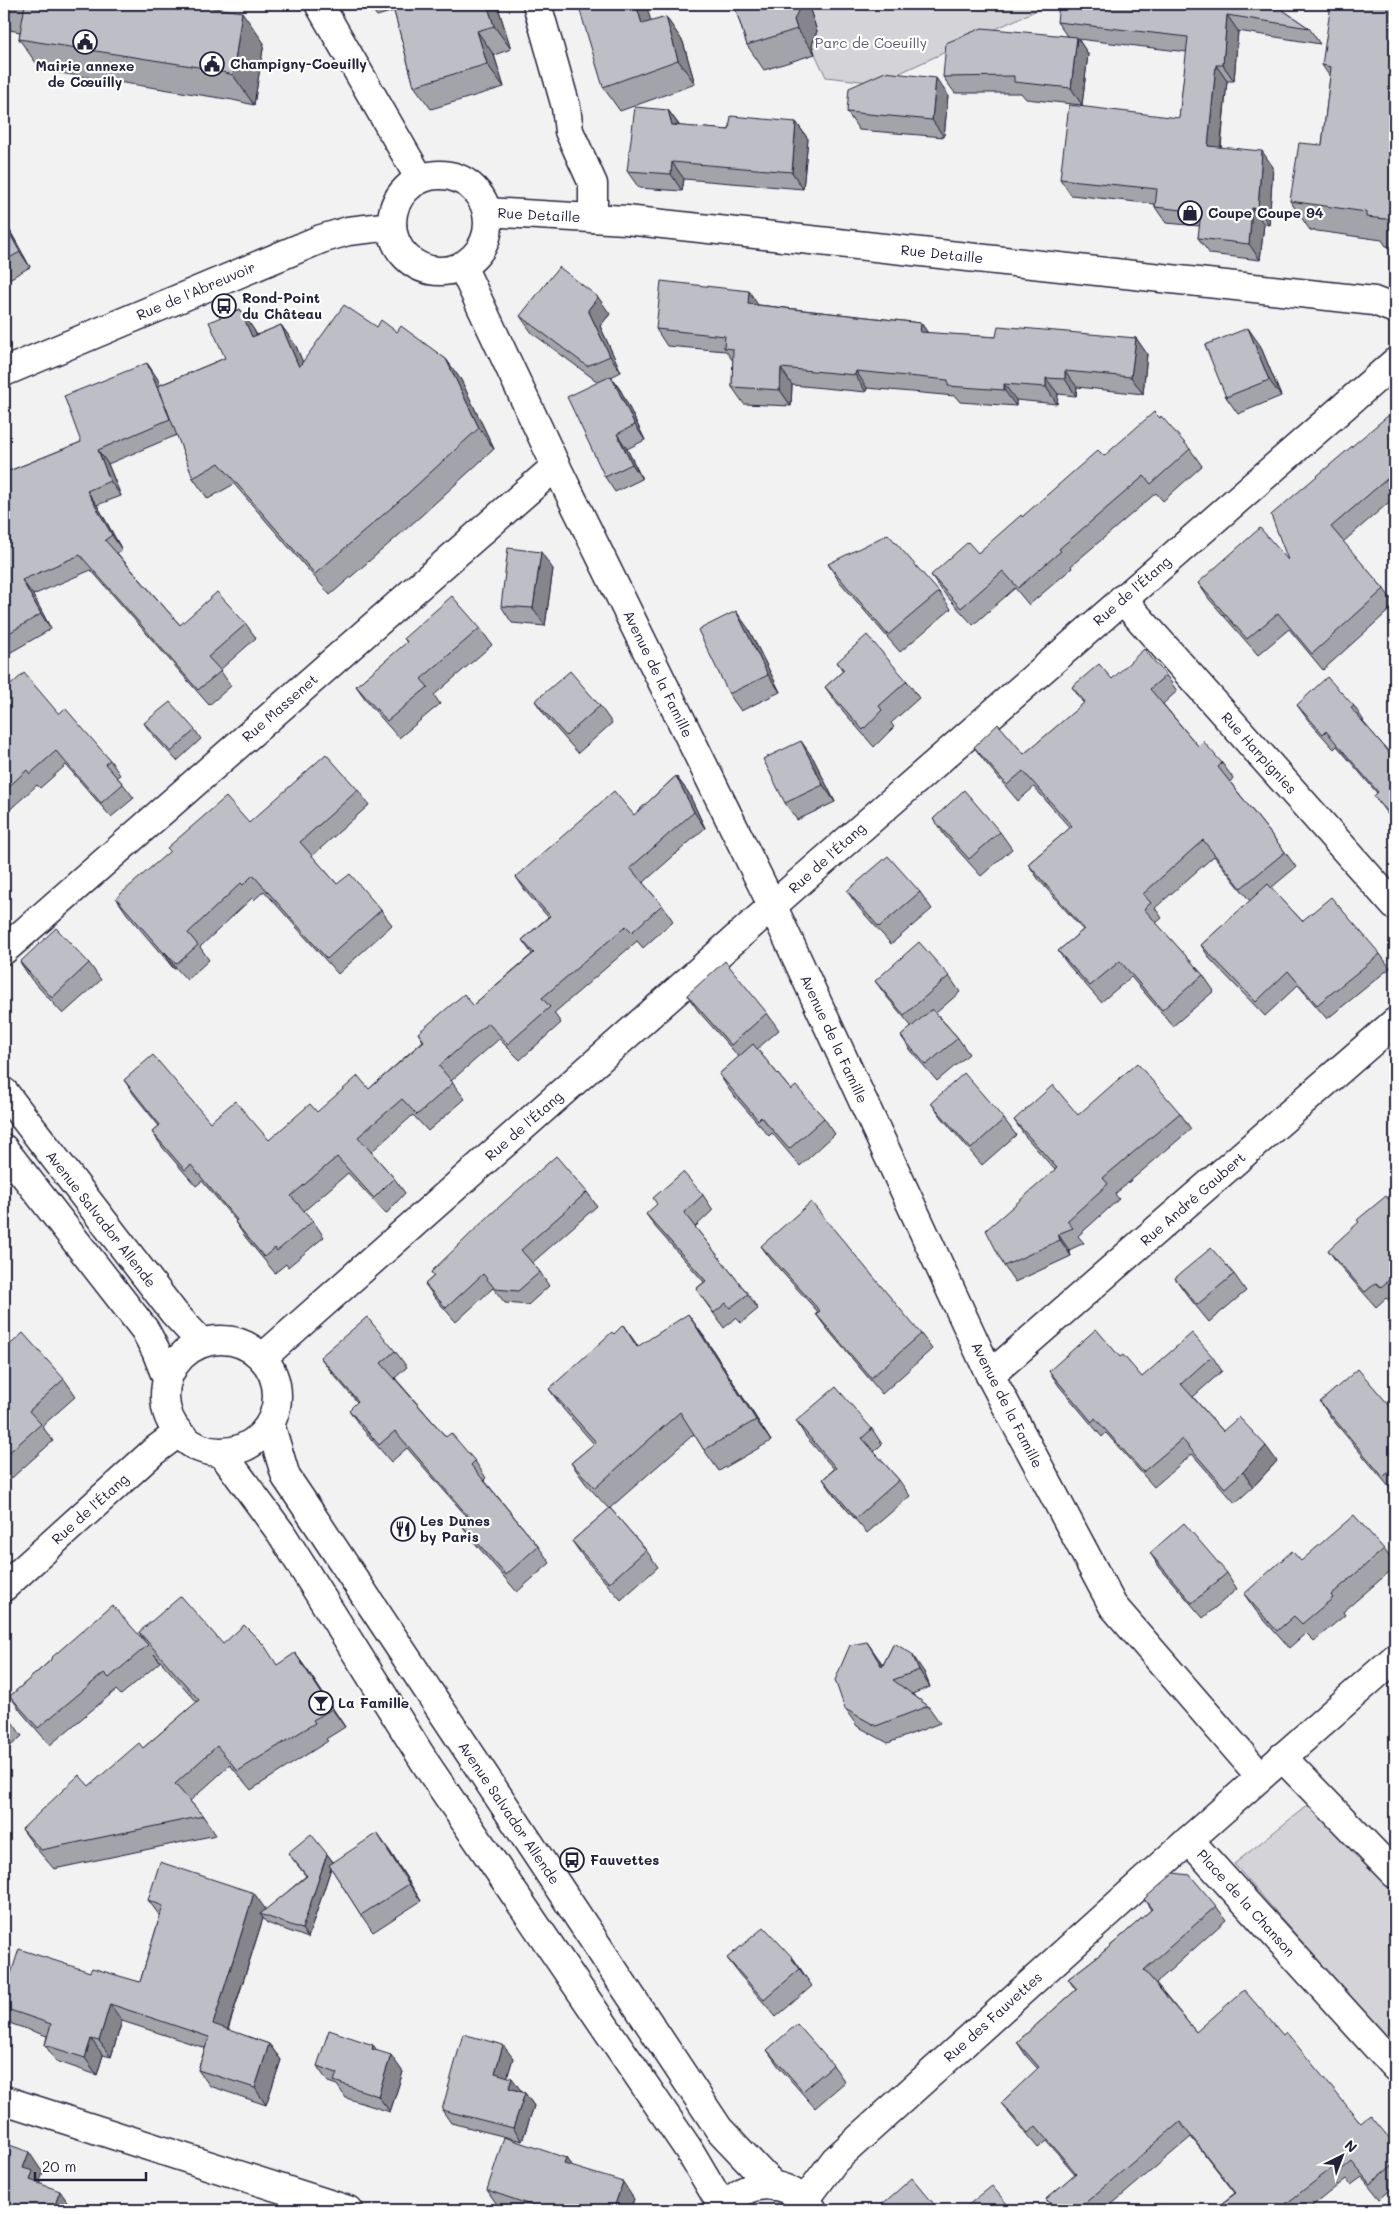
<svg xmlns="http://www.w3.org/2000/svg" width="1399" height="2214" font-family="Mali,sans-serif">
	<style>
		.green { fill: #d3d3d8; stroke: #7a7a8a }
		.lines { fill: none; stroke-linecap: round; stroke-linejoin: round }
		.minor-casing { stroke: #22223b; stroke-width: 31 }
		.tertiary-casing { stroke: #22223b; stroke-width: 31 }
		.secondary-casing { stroke: #22223b; stroke-width: 31 }
		.minor { stroke: #fff; stroke-width: 28 }
		.tertiary { stroke: #fff; stroke-width: 28 }
		.secondary { stroke: #fff; stroke-width: 28 }
		.wall { fill: #a3a3aa; stroke: #22223b }
		.shaded-wall { fill: #85858b; stroke: #22223b }
		.building { fill: #bebec6; stroke: #22223b }
		.labels { text-anchor: middle; stroke-width: 4.5; stroke-linejoin: round; paint-order: stroke }
		.park-label { font-size: 14px; fill: #57576a; stroke: #fff }
		.poi-label { font-size: 14px; font-weight: bold; fill: #22223b; stroke: #fff; text-anchor: start }
		.street-label { font-size: 14px; fill: #22223b; stroke: #fff }
	</style>
	<rect width="100%" height="100%" fill="#f2f2f3"/>
	<filter id="ink" filterUnits="userSpaceOnUse"><feTurbulence type="fractalNoise" baseFrequency=".02" numOctaves="2"/><feDisplacementMap in="SourceGraphic" scale="10" xChannelSelector="R" yChannelSelector="G"/><feConvolveMatrix kernelMatrix="1 2 1 2 8 2 1 2 1" color-interpolation-filters="sRGB"/></filter>
	<g filter="url(#ink)">
		<!-- green -->
		<g class="green">
			<path d="M 815,4 L 1050,4 L 878,83 L 826,77 L 815,54 L 802,13 L 816,8 Z"/>
			<path d="M 1314,1800 L 1395,1886 L 1395,2048 L 1234,1864 Z"/>
		</g>
		<g class="lines">
			<!-- minor casing -->
			<g class="minor-casing">
				<g id="minor">
					<path d="M 537,4 L 566,107 L 569,131 L 593,184 L 593,218"/>
					<path d="M 462,266 L 556,466 L 773,907 L 990,1375 L 1113,1606 L 1260,1776"/>
					<path d="M 4,372 L 321,239 L 348,231 L 392,226"/>
					<path d="M 1122,599 L 1395,906"/>
					<path d="M 4,950 L 556,466"/>
					<path d="M 262,1358 L 803,879 L 1395,362"/>
					<path d="M 990,1375 L 1395,1022"/>
					<path d="M 4,1587 L 154,1451 L 178,1433"/>
					<path d="M 1282,1757 L 1395,1874"/>
					<path d="M 1189,1840 L 1395,2067"/>
					<path d="M 4,2100 L 348,2210"/>
					<path d="M 805,2200 L 835,2160 L 1189,1840 L 1395,1658"/>
				</g>
			</g>
			<!-- tertiary casing -->
			<g class="tertiary-casing">
				<g id="tertiary">
					<path d="M 319,4 L 420,179"/>
					<circle cx="440" cy="223" r="48"/>
					<path d="M 487,212 L 626,220 L 1374,301 L 1395,309"/>
				</g>
			</g>
			<!-- secondary casing -->
			<g class="secondary-casing">
				<g id="secondary">
					<path d="M 4,1092 L 174,1313 L 202,1343"/>
					<path d="M 4,1149 L 145,1330 L 156,1351 L 167,1379"/>
					<circle cx="221" cy="1396" r="56"/>
					<path d="M 270,1424 L 286,1477 L 313,1517 L 719,2129 L 773,2186"/>
					<path d="M 222,1453 L 281,1533 L 428,1767 L 689,2150 L 724,2209"/>
					<path d="M 724,2210 C 747,2175 789,2179 813,2210"/>
				</g>
			</g>
			<!-- minor -->
			<use href="#minor" class="minor"/>
			<!-- tertiary -->
			<use href="#tertiary" class="tertiary"/>
			<!-- secondary -->
			<use href="#secondary" class="secondary"/>
		</g>
		<!-- wall -->
		<g class="wall">
			<path d="M 4,4 L 186,4 L 264,43 L 254,105 L 233,100 L 41,70 L 19,39 L 20,32 L 4,29 Z"/>
			<path d="M 368,4 L 497,4 L 511,49 L 494,55 L 504,87 L 431,109 L 414,86 L 394,11 L 377,16 Z"/>
			<path d="M 734,4 L 815,4 L 817,8 L 810,10 L 817,31 L 812,45 L 815,54 L 764,70 L 747,45 Z"/>
			<path d="M 1274,4 L 1309,28 L 1320,44 L 1238,31 L 1234,81 L 1227,81 L 1221,147 L 1273,167 L 1269,225 L 1264,224 L 1260,260 L 1210,254 L 1198,238 L 1200,226 L 1166,223 L 1155,207 L 1155,204 L 1071,195 L 1060,179 L 1179,118 L 1187,52 L 1078,39 L 1088,54 L 1082,105 L 1026,99 L 1021,93 L 955,93 L 943,77 L 1067,36 L 1057,22 Z"/>
			<path d="M 1395,4 L 1395,247 L 1386,246 L 1382,240 L 1310,230 L 1290,201 L 1322,145 L 1330,77 L 1322,65 Z"/>
			<path d="M 666,17 L 683,42 L 695,84 L 620,111 L 603,87 L 651,22 Z"/>
			<path d="M 948,95 L 944,137 L 859,130 L 847,112 Z"/>
			<path d="M 668,110 L 680,126 L 729,130 L 796,122 L 808,139 L 803,189 L 684,179 L 682,191 L 639,188 L 627,171 Z"/>
			<path d="M 4,220 L 30,267 L 4,282 Z"/>
			<path d="M 759,305 L 921,323 L 928,333 L 996,337 L 1136,338 L 1147,354 L 1143,394 L 1077,387 L 1076,396 L 1058,394 L 1057,404 L 1016,400 L 1016,406 L 960,402 L 955,396 L 867,388 L 866,392 L 792,385 L 791,406 L 744,404 L 732,387 L 733,361 L 726,351 L 667,346 L 656,329 Z"/>
			<path d="M 240,309 L 254,330 L 257,335 L 281,325 L 296,346 L 302,362 L 377,327 L 397,332 L 446,359 L 461,380 L 494,449 L 421,516 L 330,595 L 234,484 L 208,499 L 193,478 L 177,435 L 108,464 L 121,496 L 97,505 L 122,550 L 117,553 L 180,625 L 246,624 L 256,638 L 220,670 L 231,686 L 209,705 L 91,570 L 33,595 L 51,629 L 6,655 L 4,652 L 4,473 L 81,442 L 147,363 L 157,378 L 160,385 L 225,358 Z"/>
			<path d="M 610,314 L 600,326 L 621,372 L 611,377 L 621,391 L 645,440 L 627,449 L 642,479 L 615,492 L 605,477 L 598,382 L 532,333 L 520,316 Z"/>
			<path d="M 1260,345 L 1281,396 L 1238,414 L 1226,397 Z"/>
			<path d="M 1160,418 L 1190,449 L 1202,466 L 1163,501 L 1156,493 L 1071,566 L 1072,568 L 1029,605 L 1015,588 L 973,625 L 943,592 L 931,575 L 978,553 L 1022,517 L 1104,456 Z"/>
			<path d="M 1395,419 L 1395,497 L 1343,542 L 1384,589 L 1395,605 L 1323,670 L 1289,629 L 1258,655 L 1209,599 L 1198,583 L 1288,560 Z"/>
			<path d="M 828,564 L 939,592 L 951,609 L 900,652 L 839,581 Z"/>
			<path d="M 553,569 L 545,626 L 512,623 L 501,606 Z"/>
			<path d="M 480,628 L 492,645 L 434,695 L 440,704 L 399,738 L 368,703 L 356,686 L 407,643 L 404,638 Z"/>
			<path d="M 748,628 L 780,692 L 741,711 L 729,694 Z"/>
			<path d="M 837,662 L 907,681 L 919,698 L 891,723 L 894,727 L 874,747 L 837,704 L 825,687 L 843,671 Z"/>
			<path d="M 1166,675 L 1177,691 L 1163,704 L 1198,746 L 1222,763 L 1233,778 L 1230,782 L 1285,852 L 1296,867 L 1271,888 L 1302,921 L 1380,954 L 1390,968 L 1327,1019 L 1298,985 L 1265,1016 L 1210,959 L 1201,945 L 1250,901 L 1214,856 L 1155,908 L 1162,918 L 1156,923 L 1203,975 L 1214,991 L 1173,1026 L 1131,977 L 1101,1002 L 1069,966 L 1058,951 L 1083,930 L 1039,880 L 1028,864 L 1070,828 L 1034,787 L 1018,801 L 985,762 L 974,747 L 1024,754 L 1084,704 L 1072,687 L 1112,679 Z"/>
			<path d="M 4,691 L 59,714 L 110,760 L 120,775 L 117,777 L 123,784 L 134,798 L 111,817 L 66,765 L 40,788 L 37,785 L 4,815 Z"/>
			<path d="M 535,701 L 600,706 L 612,723 L 578,753 L 547,718 Z"/>
			<path d="M 1297,705 L 1354,706 L 1364,721 L 1363,722 L 1395,759 L 1395,823 L 1385,811 L 1374,796 L 1377,793 L 1337,746 L 1334,749 L 1308,720 Z"/>
			<path d="M 144,723 L 195,730 L 201,739 L 177,761 L 150,732 Z"/>
			<path d="M 813,758 L 835,802 L 797,820 L 785,803 Z"/>
			<path d="M 676,776 L 688,792 L 705,828 L 643,883 L 662,905 L 673,921 L 643,948 L 637,941 L 554,1013 L 561,1023 L 520,1060 L 499,1039 L 451,1081 L 465,1099 L 428,1131 L 413,1115 L 371,1152 L 394,1178 L 405,1193 L 386,1214 L 348,1173 L 304,1211 L 313,1221 L 324,1237 L 288,1267 L 286,1264 L 275,1273 L 246,1238 L 235,1222 L 236,1221 L 202,1181 L 196,1186 L 163,1148 L 152,1132 L 159,1126 L 135,1096 L 124,1080 L 210,1122 L 269,1140 L 317,1112 L 369,1089 L 423,1041 L 418,1033 L 473,1005 L 532,954 L 522,940 L 548,917 L 527,893 L 516,877 L 634,815 Z"/>
			<path d="M 358,790 L 369,805 L 312,856 L 337,884 L 381,910 L 392,925 L 338,974 L 264,891 L 254,900 L 252,898 L 200,947 L 209,960 L 187,980 L 176,968 L 174,969 L 127,914 L 116,898 L 249,823 Z"/>
			<path d="M 933,819 L 1000,832 L 1012,849 L 981,876 L 945,836 Z"/>
			<path d="M 847,891 L 920,892 L 932,909 L 891,944 L 859,908 Z"/>
			<path d="M 20,962 L 89,963 L 101,980 L 63,1014 L 31,979 Z"/>
			<path d="M 949,976 L 960,992 L 936,1013 L 958,1038 L 969,1054 L 937,1081 L 912,1052 L 901,1036 L 912,1027 L 887,997 L 875,981 Z"/>
			<path d="M 687,995 L 767,1013 L 779,1030 L 757,1049 L 791,1090 L 824,1118 L 835,1134 L 800,1166 L 772,1133 L 769,1136 L 730,1091 L 719,1074 L 739,1057 L 699,1012 Z"/>
			<path d="M 931,1103 L 1004,1119 L 1016,1135 L 982,1165 L 943,1119 Z"/>
			<path d="M 1180,1113 L 1191,1129 L 1115,1194 L 1119,1199 L 1078,1236 L 1084,1243 L 1069,1250 L 1071,1256 L 1015,1282 L 1004,1266 L 1055,1170 L 1025,1136 L 1014,1120 L 1078,1115 Z"/>
			<path d="M 587,1192 L 597,1206 L 532,1263 L 540,1272 L 549,1286 L 528,1305 L 505,1303 L 493,1288 L 456,1322 L 435,1298 L 425,1284 L 434,1276 L 431,1272 Z"/>
			<path d="M 703,1195 L 713,1210 L 695,1227 L 748,1294 L 758,1309 L 741,1323 L 736,1318 L 724,1328 L 696,1289 L 704,1282 L 656,1228 L 646,1214 Z"/>
			<path d="M 1395,1207 L 1395,1300 L 1392,1303 L 1386,1298 L 1376,1307 L 1339,1265 L 1328,1250 Z"/>
			<path d="M 761,1246 L 921,1334 L 932,1349 L 882,1394 L 827,1329 L 816,1314 L 818,1312 L 772,1261 Z"/>
			<path d="M 1234,1274 L 1246,1291 L 1209,1322 L 1187,1295 L 1175,1278 Z"/>
			<path d="M 614,1334 L 638,1346 L 703,1335 L 771,1441 L 719,1471 L 704,1450 L 694,1434 L 610,1508 L 646,1550 L 658,1567 L 621,1600 L 584,1558 L 572,1541 L 609,1509 L 586,1484 L 571,1463 L 594,1444 L 564,1410 L 549,1389 Z"/>
			<path d="M 4,1350 L 64,1379 L 76,1396 L 42,1426 L 53,1441 L 4,1485 Z"/>
			<path d="M 395,1351 L 407,1367 L 395,1378 L 446,1437 L 475,1461 L 486,1478 L 484,1480 L 538,1546 L 550,1563 L 517,1592 L 473,1541 L 461,1524 L 468,1518 L 407,1448 L 391,1462 L 360,1426 L 349,1410 L 357,1402 L 332,1373 L 320,1357 Z"/>
			<path d="M 1212,1356 L 1222,1371 L 1193,1397 L 1223,1431 L 1277,1461 L 1253,1487 L 1235,1503 L 1192,1454 L 1154,1487 L 1106,1433 L 1102,1437 L 1059,1386 L 1049,1371 L 1120,1357 L 1142,1377 Z"/>
			<path d="M 1320,1402 L 1395,1412 L 1395,1494 L 1332,1419 Z"/>
			<path d="M 796,1421 L 872,1429 L 882,1444 L 874,1452 L 899,1480 L 910,1496 L 867,1533 L 834,1495 L 823,1479 L 834,1469 L 806,1437 Z"/>
			<path d="M 1384,1549 L 1395,1565 L 1395,1567 L 1343,1612 L 1345,1615 L 1314,1641 L 1306,1633 L 1289,1648 L 1256,1611 L 1244,1594 L 1301,1561 Z"/>
			<path d="M 1150,1553 L 1227,1573 L 1237,1589 L 1203,1618 L 1160,1568 Z"/>
			<path d="M 139,1632 L 223,1644 L 277,1665 L 308,1671 L 345,1727 L 326,1739 L 328,1741 L 251,1790 L 230,1765 L 190,1801 L 203,1816 L 216,1835 L 54,1869 L 35,1847 L 22,1829 L 89,1786 L 143,1748 L 197,1702 L 154,1654 L 160,1662 L 121,1695 L 116,1690 L 50,1745 L 22,1713 L 10,1696 L 51,1660 L 145,1642 Z"/>
			<path d="M 894,1643 L 924,1672 L 930,1687 L 912,1694 L 928,1706 L 940,1723 L 888,1743 L 857,1726 L 845,1709 L 879,1659 L 883,1665 Z"/>
			<path d="M 4,1712 L 10,1719 L 22,1736 L 4,1752 Z"/>
			<path d="M 389,1850 L 421,1901 L 373,1932 L 361,1915 L 331,1868 L 308,1938 L 267,1923 L 263,1918 L 228,2030 L 269,2044 L 281,2060 L 266,2105 L 210,2086 L 198,2070 L 205,2048 L 122,2021 L 111,2057 L 103,2055 L 97,2075 L 56,2061 L 45,2045 L 47,2036 L 12,2024 L 4,2013 L 4,1995 L 90,1972 L 140,1982 L 160,1916 L 148,1900 L 266,1910 L 306,1876 L 288,1853 L 327,1854 L 333,1862 Z"/>
			<path d="M 1144,1899 L 1216,1906 L 1226,1920 L 1156,1983 L 1196,2032 L 1283,2035 L 1361,2123 L 1395,2145 L 1395,2186 L 1380,2199 L 1362,2177 L 1351,2185 L 1346,2179 L 1307,2210 L 1213,2210 L 1235,2193 L 1191,2137 L 1105,2210 L 1054,2210 L 1046,2199 L 1075,2174 L 1047,2141 L 1038,2148 L 1012,2117 L 1001,2103 L 1038,2069 L 1027,2057 L 1017,2042 L 1076,1990 L 1068,1979 L 1107,1949 L 1151,1910 Z"/>
			<path d="M 727,1958 L 793,1958 L 812,1986 L 776,2017 L 739,1974 Z"/>
			<path d="M 373,2045 L 377,2051 L 403,2072 L 390,2112 L 346,2098 L 337,2085 L 328,2082 L 317,2066 Z"/>
			<path d="M 767,2050 L 833,2065 L 845,2082 L 815,2108 L 779,2067 Z"/>
			<path d="M 513,2058 L 507,2077 L 522,2092 L 525,2093 L 534,2106 L 522,2141 L 451,2123 L 442,2110 Z"/>
			<path d="M 566,2158 L 571,2166 L 634,2199 L 630,2210 L 510,2210 L 498,2206 L 487,2190 Z"/>
		</g>
		<!-- shaded-wall -->
		<g class="shaded-wall">
			<path d="M 487,4 L 497,4 L 511,49 L 494,26 Z"/>
			<path d="M 636,4 L 646,4 L 659,49 L 642,24 Z"/>
			<path d="M 799,4 L 805,4 L 810,10 L 817,31 L 812,45 L 815,54 L 797,29 L 794,20 Z"/>
			<path d="M 242,12 L 264,43 L 254,105 L 233,75 Z"/>
			<path d="M 1227,15 L 1238,31 L 1234,81 L 1223,65 Z"/>
			<path d="M 666,17 L 683,42 L 695,84 L 678,60 Z"/>
			<path d="M 477,31 L 494,55 L 504,87 L 487,64 Z"/>
			<path d="M 1077,37 L 1088,54 L 1082,105 L 1071,88 Z"/>
			<path d="M 1216,65 L 1227,81 L 1219,162 L 1208,146 Z"/>
			<path d="M 936,78 L 948,95 L 944,137 L 932,120 Z"/>
			<path d="M 668,110 L 680,127 L 672,125 Z"/>
			<path d="M 796,122 L 808,139 L 803,189 L 792,172 Z"/>
			<path d="M 1262,151 L 1273,167 L 1269,225 L 1258,209 Z"/>
			<path d="M 672,162 L 684,179 L 682,191 L 671,174 Z"/>
			<path d="M 1252,208 L 1264,224 L 1260,260 L 1249,244 Z"/>
			<path d="M 4,220 L 30,267 L 20,252 L 4,223 Z"/>
			<path d="M 749,291 L 760,308 L 748,304 Z"/>
			<path d="M 598,297 L 610,314 L 600,326 L 621,372 L 610,356 L 588,310 Z"/>
			<path d="M 240,309 L 254,330 L 267,358 L 252,337 Z"/>
			<path d="M 921,323 L 932,339 L 920,332 Z"/>
			<path d="M 281,325 L 296,346 L 314,388 L 299,367 Z"/>
			<path d="M 1248,328 L 1260,345 L 1281,396 L 1269,380 Z"/>
			<path d="M 1136,338 L 1147,354 L 1143,394 L 1131,377 Z"/>
			<path d="M 446,359 L 461,380 L 494,449 L 479,428 Z"/>
			<path d="M 147,363 L 157,378 L 181,433 L 171,418 Z"/>
			<path d="M 781,368 L 792,385 L 791,406 L 780,390 Z"/>
			<path d="M 856,371 L 867,388 L 866,392 L 855,375 Z"/>
			<path d="M 1065,371 L 1077,387 L 1076,396 L 1065,379 Z"/>
			<path d="M 611,376 L 621,391 L 645,440 L 635,425 Z"/>
			<path d="M 1046,378 L 1058,394 L 1057,404 L 1046,387 Z"/>
			<path d="M 1004,384 L 1016,400 L 1016,406 L 1004,390 Z"/>
			<path d="M 617,434 L 627,449 L 642,479 L 632,464 Z"/>
			<path d="M 98,450 L 108,464 L 121,496 L 110,481 Z"/>
			<path d="M 87,491 L 97,505 L 122,550 L 112,535 Z"/>
			<path d="M 541,552 L 553,569 L 545,626 L 533,608 Z"/>
			<path d="M 22,580 L 33,595 L 51,629 L 41,614 Z"/>
			<path d="M 736,611 L 748,628 L 780,692 L 768,675 Z"/>
			<path d="M 801,741 L 813,758 L 835,802 L 823,785 Z"/>
			<path d="M 676,776 L 688,792 L 705,828 L 694,812 Z"/>
			<path d="M 165,952 L 176,968 L 174,969 L 164,953 Z"/>
			<path d="M 1058,1234 L 1069,1250 L 1071,1256 L 1060,1240 Z"/>
			<path d="M 688,1314 L 703,1335 L 771,1441 L 756,1420 Z"/>
			<path d="M 623,1325 L 638,1346 L 637,1347 Z"/>
			<path d="M 1266,1446 L 1277,1461 L 1253,1487 L 1243,1472 Z"/>
			<path d="M 867,1642 L 879,1659 L 894,1684 L 882,1667 Z"/>
			<path d="M 295,1653 L 308,1671 L 345,1727 L 332,1709 Z"/>
			<path d="M 912,1654 L 924,1672 L 930,1687 L 919,1670 Z"/>
			<path d="M 377,1833 L 389,1850 L 421,1901 L 409,1884 Z"/>
			<path d="M 327,1854 L 333,1862 L 308,1938 L 302,1929 Z"/>
			<path d="M 254,1893 L 266,1910 L 260,1914 L 263,1918 L 224,2041 L 213,2024 Z"/>
			<path d="M 793,1958 L 804,1974 L 804,1975 L 792,1959 Z"/>
			<path d="M 110,2004 L 122,2021 L 111,2057 L 99,2041 Z"/>
			<path d="M 91,2039 L 103,2055 L 97,2075 L 85,2058 Z"/>
			<path d="M 269,2044 L 281,2060 L 266,2105 L 255,2088 Z"/>
			<path d="M 373,2045 L 385,2061 L 372,2049 Z"/>
			<path d="M 503,2045 L 513,2058 L 505,2086 L 495,2073 Z"/>
			<path d="M 391,2055 L 403,2072 L 390,2112 L 378,2096 Z"/>
			<path d="M 512,2078 L 522,2092 L 509,2088 Z"/>
			<path d="M 525,2093 L 534,2106 L 522,2141 L 513,2128 Z"/>
			<path d="M 29,2152 L 43,2173 L 40,2181 L 48,2192 L 30,2180 L 23,2168 Z"/>
			<path d="M 566,2158 L 577,2175 L 564,2164 Z"/>
			<path d="M 623,2182 L 634,2199 L 630,2210 L 613,2210 Z"/>
			<path d="M 60,2191 L 73,2210 L 53,2210 Z"/>
		</g>
		<!-- building -->
		<g class="building">
			<path d="M 18,4 L 186,4 L 242,12 L 233,75 L 211,69 L 19,39 L 25,5 Z"/>
			<path d="M 392,4 L 487,4 L 494,26 L 477,31 L 487,64 L 414,86 Z"/>
			<path d="M 578,4 L 636,4 L 642,24 L 666,17 L 678,60 L 603,87 Z"/>
			<path d="M 734,4 L 799,4 L 800,6 L 794,20 L 797,29 L 747,45 Z"/>
			<path d="M 1059,4 L 1274,4 L 1309,28 L 1227,15 L 1223,65 L 1216,65 L 1208,146 L 1262,151 L 1258,209 L 1252,208 L 1249,244 L 1198,238 L 1201,212 L 1155,207 L 1157,189 L 1060,179 L 1069,105 L 1179,118 L 1188,37 L 1057,22 Z"/>
			<path d="M 1331,4 L 1395,4 L 1395,220 L 1366,217 L 1366,212 L 1290,201 L 1299,143 L 1322,145 L 1331,67 L 1322,65 Z"/>
			<path d="M 982,28 L 1077,37 L 1071,88 L 1014,82 L 1014,76 L 943,77 L 946,43 Z"/>
			<path d="M 885,72 L 936,78 L 932,120 L 847,112 L 849,88 Z"/>
			<path d="M 635,107 L 668,110 L 672,125 L 729,130 L 731,116 L 796,122 L 792,172 L 672,162 L 671,174 L 627,171 Z"/>
			<path d="M 4,223 L 20,252 L 4,261 Z"/>
			<path d="M 559,267 L 598,297 L 588,310 L 610,356 L 587,366 L 520,316 Z"/>
			<path d="M 661,281 L 749,291 L 748,304 L 921,323 L 920,332 L 996,337 L 998,326 L 1136,338 L 1131,377 L 1065,371 L 1065,379 L 1046,378 L 1046,387 L 1004,384 L 1004,390 L 948,386 L 948,380 L 856,371 L 855,375 L 781,368 L 780,390 L 732,387 L 733,349 L 724,348 L 725,336 L 656,329 Z"/>
			<path d="M 344,305 L 377,327 L 381,320 L 397,332 L 401,326 L 446,359 L 479,428 L 406,495 L 315,574 L 219,463 L 193,478 L 158,386 L 225,358 L 209,322 L 240,309 L 252,337 L 281,325 L 299,367 Z"/>
			<path d="M 1248,328 L 1269,380 L 1226,397 L 1205,345 Z"/>
			<path d="M 147,363 L 170,419 L 98,450 L 110,481 L 87,491 L 112,535 L 105,540 L 180,625 L 217,592 L 246,624 L 208,657 L 221,671 L 198,690 L 80,555 L 22,580 L 41,614 L 4,636 L 4,473 L 81,442 L 64,396 Z"/>
			<path d="M 611,376 L 635,425 L 617,434 L 632,464 L 605,477 L 567,397 Z"/>
			<path d="M 1154,412 L 1160,418 L 1161,416 L 1190,449 L 1151,484 L 1144,476 L 1059,549 L 1061,551 L 1018,588 L 1003,571 L 961,608 L 931,575 L 968,542 L 978,553 L 1021,515 L 1022,517 L 1098,450 L 1104,456 Z"/>
			<path d="M 1390,414 L 1395,419 L 1395,472 L 1331,527 L 1384,589 L 1312,654 L 1278,613 L 1247,639 L 1198,583 L 1260,528 L 1288,560 L 1271,515 Z"/>
			<path d="M 888,534 L 939,592 L 888,635 L 828,564 Z"/>
			<path d="M 508,548 L 541,552 L 533,608 L 501,606 Z"/>
			<path d="M 452,596 L 480,628 L 421,679 L 428,687 L 387,721 L 356,686 L 407,642 L 404,638 Z"/>
			<path d="M 736,611 L 768,675 L 729,694 L 698,630 Z"/>
			<path d="M 867,635 L 907,681 L 879,706 L 882,710 L 863,730 L 825,687 L 844,670 L 837,662 Z"/>
			<path d="M 1144,649 L 1166,675 L 1150,689 L 1198,746 L 1203,741 L 1222,763 L 1218,767 L 1285,852 L 1241,888 L 1203,840 L 1143,894 L 1151,903 L 1144,909 L 1203,975 L 1162,1010 L 1120,961 L 1090,986 L 1058,951 L 1084,929 L 1028,864 L 1072,826 L 1023,771 L 1007,785 L 974,747 L 998,724 L 1024,754 L 1085,702 L 1072,687 L 1099,664 L 1112,679 Z"/>
			<path d="M 570,671 L 600,706 L 566,736 L 535,701 Z"/>
			<path d="M 24,673 L 59,714 L 65,708 L 110,760 L 105,764 L 123,784 L 101,803 L 56,751 L 30,774 L 27,770 L 4,791 L 4,691 Z"/>
			<path d="M 1327,677 L 1354,706 L 1351,708 L 1395,759 L 1395,820 L 1374,796 L 1378,792 L 1326,731 L 1323,734 L 1297,705 Z"/>
			<path d="M 170,702 L 195,730 L 171,752 L 144,723 Z"/>
			<path d="M 801,741 L 823,785 L 785,803 L 763,759 Z"/>
			<path d="M 326,754 L 358,790 L 300,842 L 337,884 L 350,874 L 381,910 L 327,959 L 253,875 L 243,885 L 241,883 L 188,933 L 198,945 L 176,964 L 165,952 L 164,953 L 116,898 L 170,851 L 167,848 L 226,797 L 249,823 Z"/>
			<path d="M 676,776 L 694,812 L 630,868 L 662,905 L 632,932 L 626,926 L 542,998 L 550,1007 L 508,1044 L 488,1023 L 439,1066 L 453,1083 L 417,1115 L 402,1099 L 358,1137 L 394,1178 L 374,1198 L 337,1157 L 291,1196 L 313,1221 L 277,1251 L 275,1248 L 264,1257 L 235,1222 L 237,1220 L 191,1165 L 185,1170 L 152,1132 L 160,1125 L 124,1080 L 153,1055 L 210,1122 L 235,1101 L 269,1140 L 310,1104 L 317,1112 L 358,1076 L 369,1089 L 424,1041 L 418,1033 L 464,994 L 473,1005 L 534,953 L 522,940 L 550,916 L 516,877 L 614,791 L 634,815 Z"/>
			<path d="M 964,790 L 1000,832 L 969,859 L 933,819 Z"/>
			<path d="M 888,856 L 920,892 L 879,927 L 847,891 Z"/>
			<path d="M 1268,884 L 1302,921 L 1331,897 L 1380,954 L 1317,1005 L 1288,971 L 1256,1002 L 1201,945 Z"/>
			<path d="M 56,928 L 89,963 L 52,998 L 20,962 Z"/>
			<path d="M 919,942 L 949,976 L 904,1015 L 875,981 Z"/>
			<path d="M 725,961 L 767,1013 L 731,1045 L 687,995 Z"/>
			<path d="M 932,1009 L 958,1038 L 926,1065 L 901,1036 Z"/>
			<path d="M 753,1044 L 791,1090 L 796,1086 L 824,1118 L 789,1149 L 761,1117 L 758,1120 L 719,1074 Z"/>
			<path d="M 1137,1063 L 1180,1113 L 1103,1178 L 1108,1184 L 1067,1221 L 1073,1228 L 1058,1234 L 1060,1240 L 1004,1266 L 986,1230 L 1057,1168 L 1014,1120 L 1053,1085 L 1078,1115 Z"/>
			<path d="M 964,1073 L 1004,1119 L 971,1149 L 931,1103 Z"/>
			<path d="M 556,1156 L 587,1192 L 521,1250 L 540,1272 L 518,1291 L 495,1289 L 483,1274 L 446,1308 L 425,1284 L 434,1276 L 431,1272 L 491,1214 Z"/>
			<path d="M 683,1172 L 703,1195 L 684,1213 L 748,1294 L 730,1308 L 726,1303 L 714,1313 L 696,1289 L 706,1281 L 646,1214 L 657,1204 L 653,1198 Z"/>
			<path d="M 1386,1196 L 1395,1207 L 1395,1275 L 1381,1287 L 1376,1283 L 1365,1292 L 1328,1250 L 1359,1222 L 1357,1220 Z"/>
			<path d="M 811,1202 L 921,1334 L 871,1378 L 816,1314 L 820,1311 L 761,1246 Z"/>
			<path d="M 1211,1248 L 1234,1274 L 1197,1305 L 1175,1278 Z"/>
			<path d="M 688,1314 L 756,1420 L 704,1450 L 680,1412 L 595,1488 L 571,1463 L 596,1442 L 549,1389 L 612,1332 L 614,1334 L 623,1325 L 637,1347 Z"/>
			<path d="M 367,1317 L 395,1351 L 381,1363 L 446,1437 L 451,1433 L 475,1461 L 471,1465 L 538,1546 L 506,1575 L 461,1524 L 469,1517 L 395,1431 L 379,1445 L 349,1410 L 358,1401 L 320,1357 Z"/>
			<path d="M 1096,1329 L 1120,1357 L 1123,1355 L 1142,1377 L 1192,1333 L 1212,1356 L 1181,1384 L 1223,1431 L 1239,1417 L 1266,1446 L 1243,1472 L 1225,1488 L 1182,1439 L 1143,1472 L 1095,1418 L 1092,1422 L 1049,1371 Z"/>
			<path d="M 23,1333 L 64,1379 L 29,1411 L 41,1424 L 4,1457 L 4,1350 Z"/>
			<path d="M 1358,1369 L 1395,1412 L 1395,1467 L 1383,1477 L 1320,1402 Z"/>
			<path d="M 836,1387 L 872,1429 L 862,1438 L 899,1480 L 856,1518 L 823,1479 L 836,1468 L 796,1421 Z"/>
			<path d="M 610,1508 L 646,1550 L 609,1583 L 572,1541 Z"/>
			<path d="M 1354,1515 L 1384,1549 L 1331,1595 L 1333,1598 L 1302,1624 L 1294,1616 L 1277,1631 L 1244,1594 L 1292,1551 L 1301,1561 Z"/>
			<path d="M 1184,1523 L 1227,1573 L 1192,1603 L 1150,1553 Z"/>
			<path d="M 181,1596 L 223,1644 L 244,1625 L 264,1645 L 277,1665 L 295,1653 L 332,1709 L 313,1720 L 315,1723 L 238,1771 L 217,1746 L 175,1784 L 203,1816 L 41,1850 L 22,1829 L 79,1775 L 89,1786 L 139,1743 L 143,1748 L 199,1700 L 139,1632 Z"/>
			<path d="M 112,1605 L 148,1645 L 109,1678 L 104,1673 L 38,1728 L 10,1696 L 51,1660 L 51,1658 Z"/>
			<path d="M 867,1642 L 882,1667 L 894,1643 L 912,1654 L 919,1670 L 893,1680 L 928,1706 L 876,1726 L 845,1709 L 835,1680 L 850,1645 Z"/>
			<path d="M 4,1712 L 10,1719 L 4,1724 Z"/>
			<path d="M 377,1833 L 409,1884 L 361,1915 L 329,1865 Z"/>
			<path d="M 311,1834 L 327,1854 L 302,1929 L 260,1914 L 307,1876 L 288,1853 Z"/>
			<path d="M 160,1862 L 254,1893 L 213,2024 L 269,2044 L 255,2088 L 198,2070 L 209,2037 L 110,2004 L 99,2041 L 91,2039 L 85,2058 L 45,2045 L 51,2024 L 4,2008 L 4,1995 L 19,1949 L 90,1972 L 92,1968 L 140,1982 L 163,1906 L 148,1900 Z"/>
			<path d="M 1174,1873 L 1190,1875 L 1216,1906 L 1144,1970 L 1196,2032 L 1244,1990 L 1283,2035 L 1286,2032 L 1361,2123 L 1370,2115 L 1395,2145 L 1395,2163 L 1370,2184 L 1352,2162 L 1341,2171 L 1336,2165 L 1278,2210 L 1213,2210 L 1236,2193 L 1180,2122 L 1077,2210 L 1056,2210 L 1046,2199 L 1076,2173 L 1036,2126 L 1028,2133 L 1001,2103 L 1039,2067 L 1017,2042 L 1077,1989 L 1068,1979 L 1107,1949 L 1152,1909 L 1144,1899 Z"/>
			<path d="M 764,1927 L 793,1958 L 792,1959 L 800,1969 L 764,2000 L 727,1958 Z"/>
			<path d="M 797,2024 L 833,2065 L 803,2091 L 767,2050 Z"/>
			<path d="M 329,2030 L 373,2045 L 372,2049 L 391,2055 L 378,2096 L 334,2081 L 337,2073 L 317,2066 Z"/>
			<path d="M 463,2034 L 503,2045 L 495,2073 L 512,2078 L 509,2088 L 525,2093 L 513,2128 L 442,2110 Z"/>
			<path d="M 504,2137 L 566,2158 L 564,2164 L 623,2182 L 613,2210 L 545,2210 L 487,2190 Z"/>
			<path d="M 4,2143 L 29,2152 L 23,2168 L 33,2171 L 30,2180 L 60,2191 L 53,2210 L 4,2210 Z"/>
			<path d="M 912,2178 L 939,2210 L 882,2210 L 879,2207 Z"/>
			<path d="M 992,2186 L 1012,2210 L 962,2210 Z"/>
		</g>
	</g>
	<!-- icons -->
	<defs>
		<g id="civic-ring" transform="scale(1.25)"><circle r="9.5" fill="#fff" stroke="#22223b" stroke-width="1.5"/><path d="M-.6-6.5H3V-4.5H.6V-3L4-1V1h2V6H-6V1h2V-1L-.6-3ZM-1.2 2.5V6h2.4V2.5Z" fill="#22223b"/></g>
		<g id="shop-ring" transform="scale(1.25)"><circle r="9.5" fill="#fff" stroke="#22223b" stroke-width="1.5"/><path d="M-5-2.5h2.3a2.7 3.5 0 0 1 5.4 0H5L5.5 6h-11ZM-1.5-2.5h3a1.5 2.3 0 0 0-3 0Z" fill="#22223b"/></g>
		<g id="bus-ring" transform="scale(1.25)"><circle r="9.5" fill="#fff" stroke="#22223b" stroke-width="1.5"/><path d="M-5-6H5V4H4V6H2V4H-2V6H-4V4H-5ZM-3.5-4V0h7V-4ZM-3.5 1.2v1.5H-2V1.2ZM2 1.2v1.5H3.5V1.2Z" fill="#22223b"/></g>
		<g id="restaurant-ring" transform="scale(1.25)"><circle r="9.5" fill="#fff" stroke="#22223b" stroke-width="1.5"/><path d="M-5-6h1v4h1v-4h1v4h1v-4h1v5L-1.5 .5V6h-2V.5L-5-1ZM5-6V6H3V1.5H1.5Q1.5-4 5-6Z" fill="#22223b"/></g>
		<g id="bar-ring" transform="scale(1.25)"><circle r="9.5" fill="#fff" stroke="#22223b" stroke-width="1.5"/><path d="M-6-5H6L.8 .8V4.5H3.5V6h-7V4.5H-.8V.8Z" fill="#22223b"/></g>
	</defs>
	<g fill-rule="evenodd">
		<use href="#civic-ring" x="85" y="42"/>
		<use href="#civic-ring" x="212" y="64"/>
		<use href="#shop-ring" x="1190" y="213"/>
		<use href="#bus-ring" x="224" y="306"/>
		<use href="#restaurant-ring" x="403" y="1529"/>
		<use href="#bar-ring" x="321" y="1703"/>
		<use href="#bus-ring" x="572" y="1860"/>
	</g>
	<g class="labels">
		<!-- park labels -->
		<g class="park-label">
			<text x="871" y="48">Parc de Coeuilly</text>
		</g>
		<!-- poi labels -->
		<g class="poi-label">
			<text x="230" y="69">Champigny-Coeuilly</text>
			<text x="85" y="71" text-anchor="middle">Mairie annexe<tspan x="85" dy="16">de Cœuilly</tspan></text>
			<text x="1208" y="218">Coupe Coupe 94</text>
			<text x="242" y="303">Rond-Point<tspan x="242" dy="16">du Château</tspan></text>
			<text x="420" y="1526">Les Dunes<tspan x="420" dy="16">by Paris</tspan></text>
			<text x="338" y="1708">La Famille</text>
			<text x="590" y="1865">Fauvettes</text>
		</g>
		<!-- street labels -->
		<g class="street-label">
			<text transform="translate(539 215) rotate(3)" y="5">Rue Detaille</text>
			<text transform="translate(942 254) rotate(6)" y="5">Rue Detaille</text>
			<text transform="translate(196 291) rotate(-23)" y="5">Rue de l'Abreuvoir</text>
			<text transform="translate(1132 591) rotate(-41)" y="5">Rue de l'Étang</text>
			<text transform="translate(658 674) rotate(64)" y="5">Avenue de la Famille</text>
			<text transform="translate(280 708) rotate(-41)" y="5">Rue Massenet</text>
			<text transform="translate(1259 753) rotate(48)" y="5">Rue Harpignies</text>
			<text transform="translate(827 858) rotate(-42)" y="5">Rue de l'Étang</text>
			<text transform="translate(834 1039) rotate(65)" y="5">Avenue de la Famille</text>
			<text transform="translate(524 1126) rotate(-41)" y="5">Rue de l'Étang</text>
			<text transform="translate(1193 1199) rotate(-41)" y="5">Rue André Gaubert</text>
			<text transform="translate(101 1219) rotate(52)" y="5">Avenue Salvador Allende</text>
			<text transform="translate(1007 1405) rotate(63)" y="5">Avenue de la Famille</text>
			<text transform="translate(90 1509) rotate(-42)" y="5">Rue de l'Étang</text>
			<text transform="translate(509 1813) rotate(56)" y="5">Avenue Salvador Allende</text>
			<text transform="translate(1246 1903) rotate(48)" y="5">Place de la Chanson</text>
			<text transform="translate(993 2017) rotate(-42)" y="5">Rue des Fauvettes</text>
		</g>
	</g>
	<!-- margin -->
	<rect width="1399" height="2214" fill="none" stroke="#fff" stroke-width="20"/>
	<rect x="10" y="10" width="1379" height="2194" fill="none" stroke="#22223b" stroke-width="2" filter="url(#ink)"/>
	<!-- north arrow -->
	<g transform="translate(1342 2156) rotate(42)" stroke="#ffffff" stroke-width="4" paint-order="stroke">
	<path d="M0-4L9 19L0 12L-9 19Z" fill="#22223b"/>
	<text y="-8" font-size="14" font-weight="bold" text-anchor="middle" fill="#22223b">N</text>
	</g>
	<!-- scale -->
	<path d="M35 2172v8h111v-8" fill="none" stroke="#22223b" stroke-width="2.5"/>
	<text x="42" y="2172" font-size="15" fill="#22223b" stroke="#ffffff" stroke-width="4" paint-order="stroke">20 m</text>
</svg>
